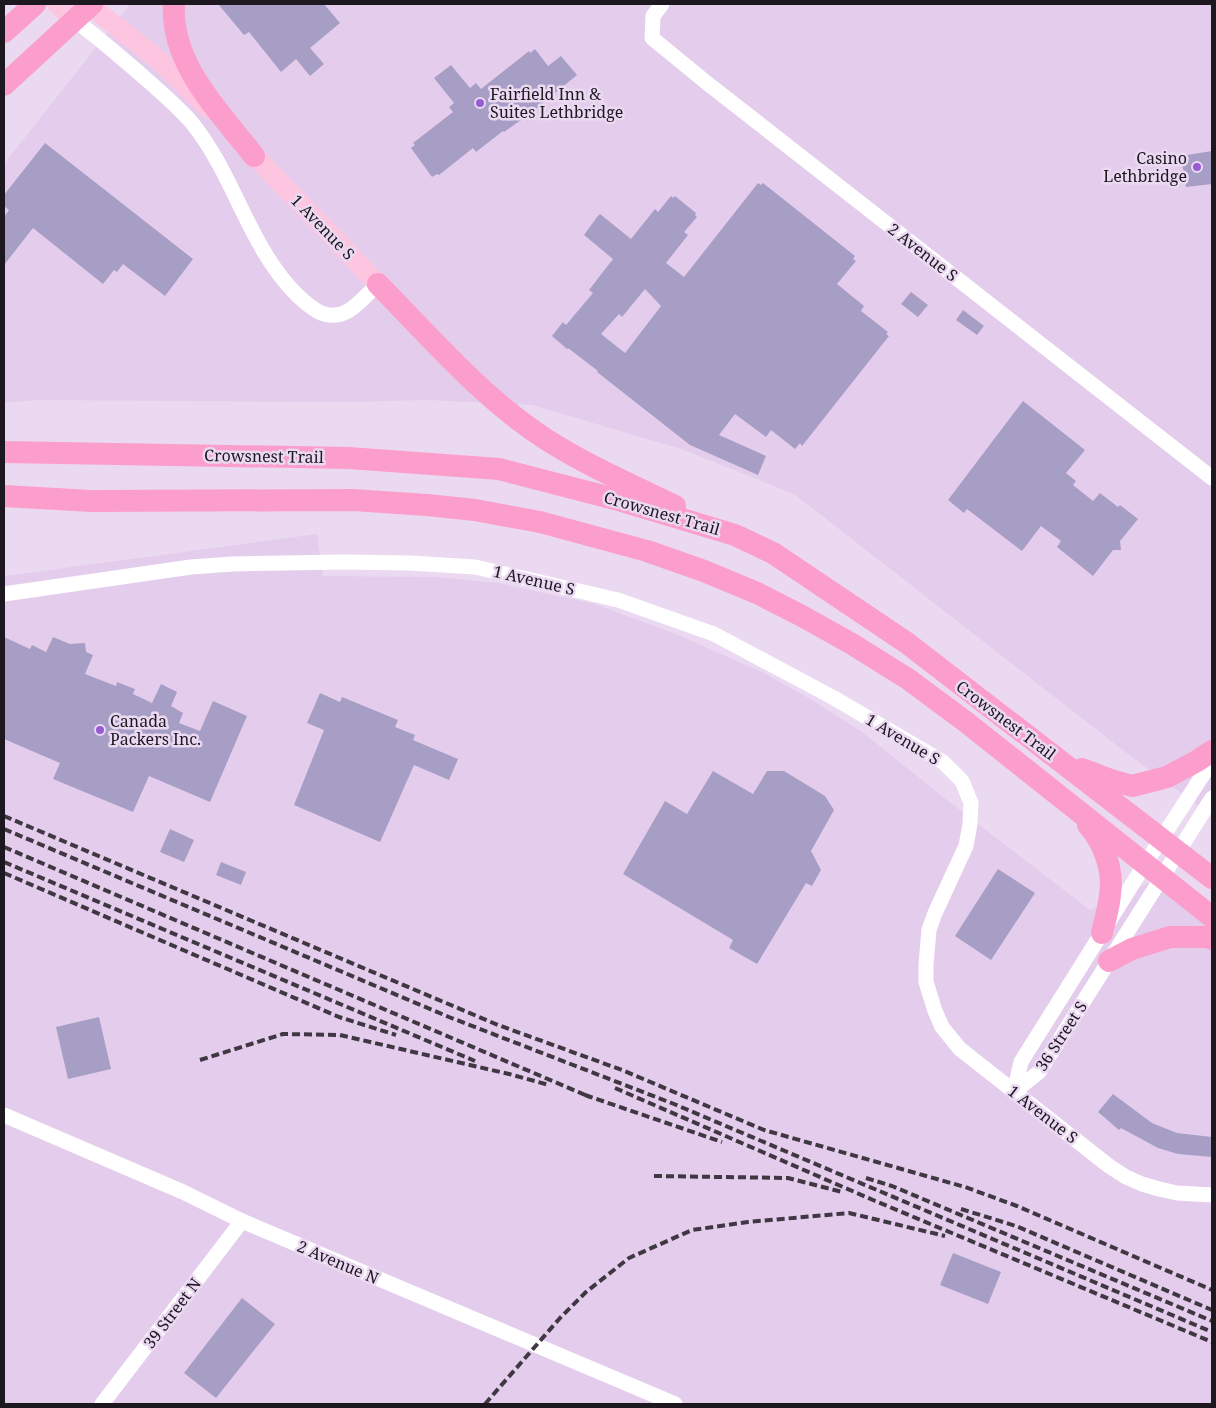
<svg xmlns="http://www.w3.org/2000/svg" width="1216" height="1408" font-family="'Noto Serif',serif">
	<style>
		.built { fill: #e4cdec }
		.building { fill: #a79ec5; fill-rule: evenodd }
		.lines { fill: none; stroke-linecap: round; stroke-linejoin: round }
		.minor { stroke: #fff; stroke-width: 15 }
		.major { stroke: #fdc5e0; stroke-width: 20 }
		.highway { stroke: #fb9ecb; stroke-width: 22 }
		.rail { stroke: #3f3742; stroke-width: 4; stroke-dasharray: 8 4; stroke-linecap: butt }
		.poi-dot { fill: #975bd2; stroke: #ebd9f2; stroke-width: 2 }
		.labels { text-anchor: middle; stroke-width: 5; stroke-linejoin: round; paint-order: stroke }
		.poi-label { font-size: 16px; fill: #1d1720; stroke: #ebd9f2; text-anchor: start }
		.street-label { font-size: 16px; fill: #1d1720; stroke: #ebd9f2 }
	</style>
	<rect width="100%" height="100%" fill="#ebd9f2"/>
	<!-- built -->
	<g class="built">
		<path d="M 130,4 L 1212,4 L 1212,815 L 1133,758 L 794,494 L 681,449 L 532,405 L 428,400 L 351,402 L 36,400 L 4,403 L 4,164 Z"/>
		<path d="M 317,534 L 323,576 L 437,577 L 498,583 L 595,604 L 683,637 L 764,673 L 812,700 L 862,732 L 947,800 L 1090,910 L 1161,877 L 1212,918 L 1212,1404 L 4,1404 L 4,576 Z"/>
	</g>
	<!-- building -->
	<g class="building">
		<path d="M 218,4 L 324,4 L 340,23 L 310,48 L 324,64 L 310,76 L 296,59 L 281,72 L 249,32 L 244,35 Z"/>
		<path d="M 535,49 L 548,66 L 561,56 L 577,75 L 532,112 L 504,132 L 503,131 L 476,152 L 473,148 L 439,175 L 437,174 L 432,177 L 411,148 L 415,145 L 413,143 L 453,112 L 449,107 L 454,103 L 434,78 L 451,65 L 470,88 L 476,83 L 481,89 L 529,51 L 530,53 Z"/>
		<path d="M 45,143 L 193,259 L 165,296 L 123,264 L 117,272 L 114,270 L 103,284 L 33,228 L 4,265 L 4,217 L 9,210 L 4,206 L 4,195 Z"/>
		<path d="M 1212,151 L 1212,184 L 1186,187 L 1181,156 Z"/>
		<path d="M 758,183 L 761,185 L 763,183 L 855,256 L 853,259 L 856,261 L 837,284 L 864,306 L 861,311 L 888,332 L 886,334 L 889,336 L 802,446 L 800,443 L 795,449 L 771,430 L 766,437 L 735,414 L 719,435 L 766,456 L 758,475 L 690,445 L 597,372 L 598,371 L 568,348 L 567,349 L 552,336 L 563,322 L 566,325 L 593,293 L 589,290 L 613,259 L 584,235 L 597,217 L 600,214 L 631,239 L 655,209 L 658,212 L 671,196 L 673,198 L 675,196 L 696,213 L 695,215 L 697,217 L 684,232 L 688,235 L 666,263 L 684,277 ZM 645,289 L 661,306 L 625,353 L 601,334 L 619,314 L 622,317 Z"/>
		<path d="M 911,292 L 928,305 L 918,317 L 901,304 Z"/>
		<path d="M 963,310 L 984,326 L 977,335 L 956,320 Z"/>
		<path d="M 1023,401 L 1085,450 L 1066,473 L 1076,481 L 1073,485 L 1093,501 L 1100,493 L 1118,507 L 1120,505 L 1138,519 L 1120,541 L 1121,550 L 1113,550 L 1093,576 L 1057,547 L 1061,541 L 1041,526 L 1022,551 L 967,509 L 964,513 L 948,500 Z"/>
		<path d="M 4,637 L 30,649 L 32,645 L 46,652 L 53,637 L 70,644 L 85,643 L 86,652 L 93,655 L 85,674 L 116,686 L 117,682 L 135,689 L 133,694 L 152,703 L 161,684 L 177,692 L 171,706 L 183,713 L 179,723 L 200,731 L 213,701 L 247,716 L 210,802 L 149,776 L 133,812 L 53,779 L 60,763 L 4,739 Z"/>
		<path d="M 320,693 L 340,702 L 342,697 L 398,720 L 395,727 L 415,735 L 413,740 L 458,759 L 449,780 L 414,765 L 380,842 L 294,805 L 324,730 L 307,723 Z"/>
		<path d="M 713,771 L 753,794 L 767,771 L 784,771 L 825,796 L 834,810 L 811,851 L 821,870 L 812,886 L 806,883 L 757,964 L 729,948 L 733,940 L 623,874 L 665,801 L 687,814 Z"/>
		<path d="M 170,829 L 194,840 L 184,862 L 160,852 Z"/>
		<path d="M 221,862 L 246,872 L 241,885 L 216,875 Z"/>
		<path d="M 998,869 L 1035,893 L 991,960 L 955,936 Z"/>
		<path d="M 99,1017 L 111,1069 L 68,1079 L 56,1027 Z"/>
		<path d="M 1113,1094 L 1152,1123 L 1177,1133 L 1212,1137 L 1212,1157 L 1178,1154 L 1158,1148 L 1121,1128 L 1119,1130 L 1098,1112 Z"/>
		<path d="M 953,1253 L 1001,1272 L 988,1304 L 940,1285 Z"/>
		<path d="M 242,1298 L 275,1324 L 216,1398 L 184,1373 Z"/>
	</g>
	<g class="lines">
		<!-- minor -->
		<g class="minor">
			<path d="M 662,4 L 653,16 L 652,38 L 707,83 L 1212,478"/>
			<path d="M 75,20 C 102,41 128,63 154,86 C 167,98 181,110 192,123 C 235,176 248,246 297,295 C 305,302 312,309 321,313 C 346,323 362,299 378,284"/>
			<path d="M 4,594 L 191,567 L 233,564 L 342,562 L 410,563 L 475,567 L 618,600 L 714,634 L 834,698 L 943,762 L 962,781 L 971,803 L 970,824 L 966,846 L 935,913 L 929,930 L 926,964 L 926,982 L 935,1011 L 942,1027 L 960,1049 L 1109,1166 L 1126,1177 L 1142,1184 L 1159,1189 L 1177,1193 L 1212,1195"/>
			<path d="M 1014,1092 L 1021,1062 L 1145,864 L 1212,761"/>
			<path d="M 1014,1092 L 1039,1072 L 1212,798"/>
			<path d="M 4,1115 L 183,1192 L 242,1221 L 675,1404"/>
			<path d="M 102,1404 L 242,1221"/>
		</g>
		<!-- major -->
		<g class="major">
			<path d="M 57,4 L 75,20"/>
			<path d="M 93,4 L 102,15 L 160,61 L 208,108"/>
			<path d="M 244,145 L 378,284"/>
		</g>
		<!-- highway -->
		<g class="highway">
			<path d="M 174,4 C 170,64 220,112 254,156"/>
			<path d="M 4,32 L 35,4"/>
			<path d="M 4,85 L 92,4"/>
			<path d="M 378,284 C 431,338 483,399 547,440 C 588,466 632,485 675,506"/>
			<path d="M 4,452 L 349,458 L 499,469 L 615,499 L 735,535 L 773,553 L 907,643 L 1212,878"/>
			<path d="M 4,496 L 91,501 L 353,500 L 427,505 L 475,510 L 540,522 L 647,551 L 704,571 L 757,593 L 802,616 L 852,644 L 908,679 L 966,722 L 1212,917"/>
			<path d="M 1082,769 L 1111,780 L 1132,786 L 1167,777 L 1197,761 L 1212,751"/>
			<path d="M 1088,825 C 1104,843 1114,871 1110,895 C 1109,907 1105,920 1102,933"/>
			<path d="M 1109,961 L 1132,949 L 1170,937 L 1208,937 L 1212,939"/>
		</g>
		<!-- rail -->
		<g class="rail">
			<path d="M 4,816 L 498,1025 L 622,1070 L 764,1130 L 965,1187 L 1017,1206 L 1212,1290"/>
			<path d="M 4,829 L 449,1017 L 674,1104 L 1212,1332"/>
			<path d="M 4,847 L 590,1097"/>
			<path d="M 4,862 L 475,1061"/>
			<path d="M 4,873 L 339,1017 L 396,1035"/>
			<path d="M 200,1060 L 283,1034 L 340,1035 L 509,1074 L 549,1085"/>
			<path d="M 615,1088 L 873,1200 L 1212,1342"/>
			<path d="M 585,1095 L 722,1142"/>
			<path d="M 654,1176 L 788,1178 L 842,1192"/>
			<path d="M 866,1178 L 892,1186 L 1212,1321"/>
			<path d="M 961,1209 L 1016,1226 L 1212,1310"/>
			<path d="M 485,1404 L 560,1318 L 586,1292 L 629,1258 L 692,1230 L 748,1222 L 849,1213 L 945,1236"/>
		</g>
	</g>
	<!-- markers -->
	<g class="poi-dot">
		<circle cx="480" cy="103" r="5"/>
		<circle cx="1197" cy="167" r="5"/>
		<circle cx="100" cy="730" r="5"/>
	</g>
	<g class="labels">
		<!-- poi labels -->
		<g class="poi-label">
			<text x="490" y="100">Fairfield Inn &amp;<tspan x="490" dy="18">Suites Lethbridge</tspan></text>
			<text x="1187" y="164" text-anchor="end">Casino<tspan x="1187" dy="18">Lethbridge</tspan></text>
			<text x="110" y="727">Canada<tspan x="110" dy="18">Packers Inc.</tspan></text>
		</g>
		<!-- street labels -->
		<g class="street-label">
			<text transform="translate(323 227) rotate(46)" y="6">1 Avenue S</text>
			<text transform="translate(923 252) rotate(38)" y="6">2 Avenue S</text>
			<text transform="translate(264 456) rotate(1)" y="6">Crowsnest Trail</text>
			<text transform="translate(662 513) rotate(16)" y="6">Crowsnest Trail</text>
			<text transform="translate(534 580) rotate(13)" y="6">1 Avenue S</text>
			<text transform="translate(1006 720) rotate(37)" y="6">Crowsnest Trail</text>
			<text transform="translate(903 739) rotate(31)" y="6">1 Avenue S</text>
			<text transform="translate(1061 1036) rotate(-57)" y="6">36 Street S</text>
			<text transform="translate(1043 1114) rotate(38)" y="6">1 Avenue S</text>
			<text transform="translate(338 1262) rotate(23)" y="6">2 Avenue N</text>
			<text transform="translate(172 1313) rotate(-53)" y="6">39 Street N</text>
		</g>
	</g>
	<!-- border -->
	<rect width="1216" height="1408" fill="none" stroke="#1d1720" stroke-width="10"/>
</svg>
